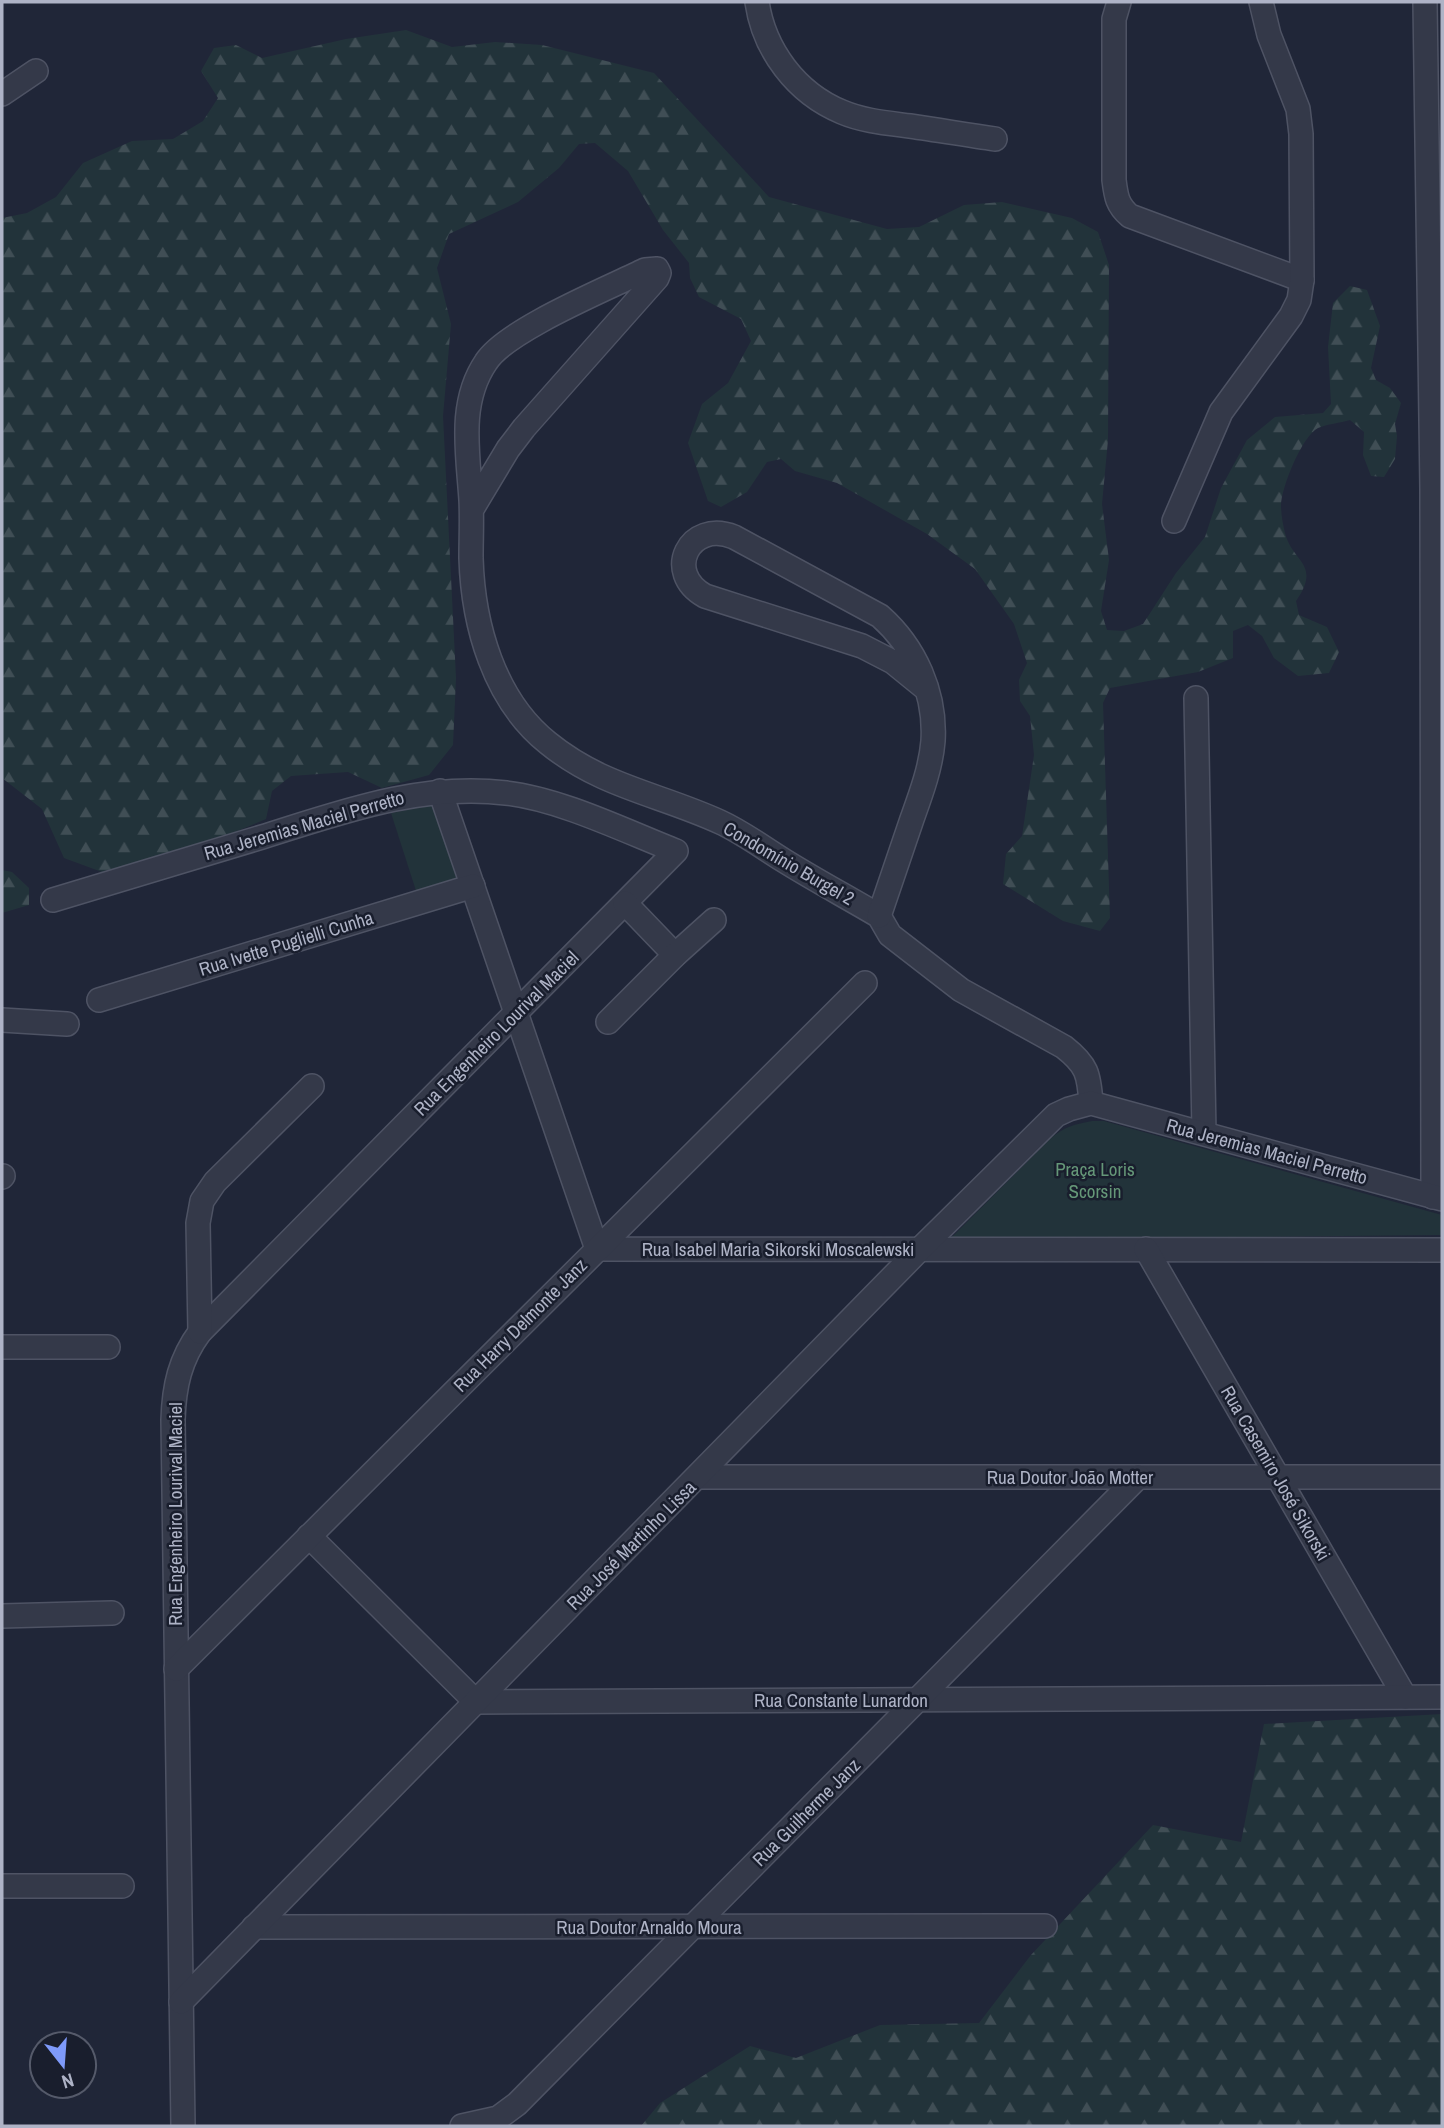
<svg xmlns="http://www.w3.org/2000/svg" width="1444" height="2128" font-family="'Archivo Narrow',sans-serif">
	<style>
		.forest { fill: url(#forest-firs) }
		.green { fill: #22333a }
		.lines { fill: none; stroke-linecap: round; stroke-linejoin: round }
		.minor-casing { stroke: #4e5364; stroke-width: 26 }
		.minor { stroke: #343949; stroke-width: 23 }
		.labels { text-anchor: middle; stroke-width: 5; stroke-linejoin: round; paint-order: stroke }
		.street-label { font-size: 19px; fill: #aeb3c6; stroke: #191e2d }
		.park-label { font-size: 19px; fill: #659778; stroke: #191e2d }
	</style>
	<defs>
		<pattern id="forest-firs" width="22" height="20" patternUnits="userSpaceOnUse" patternTransform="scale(1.75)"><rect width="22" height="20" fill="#22333a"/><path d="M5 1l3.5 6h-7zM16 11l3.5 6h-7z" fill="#404e55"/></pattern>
	</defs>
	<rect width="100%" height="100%" fill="#202638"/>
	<!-- forest -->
	<g class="forest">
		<path d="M 406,30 L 452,47 L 495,42 L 542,45 L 654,73 L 769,197 L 887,229 L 919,227 L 964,205 L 1002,202 L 1072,218 L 1098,232 L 1109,265 L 1108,440 L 1102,504 L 1109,560 L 1101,611 L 1107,630 L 1124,631 L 1143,624 L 1176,573 L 1205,537 L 1221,488 L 1247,440 L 1275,417 L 1323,413 L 1331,404 L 1328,347 L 1333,303 L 1350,286 L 1367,290 L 1380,326 L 1371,368 L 1376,380 L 1390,388 L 1401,403 L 1395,424 L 1397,436 L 1395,459 L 1384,477 L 1371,476 L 1363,455 L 1364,432 L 1350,420 C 1340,423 1327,424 1318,428 C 1302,436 1281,488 1281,506 C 1281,514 1283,525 1285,533 C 1292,562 1322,564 1296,601 L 1299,615 L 1327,627 L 1339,652 L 1329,673 L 1298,676 L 1274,658 L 1262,636 L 1248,625 L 1233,631 L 1233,658 L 1198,672 L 1110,688 L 1103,703 L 1110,918 L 1100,931 L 1063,921 L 1003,884 L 1006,854 L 1022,836 L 1034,755 L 1030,716 L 1020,701 L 1019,680 L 1027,663 L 1014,624 L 975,569 L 927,534 L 837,483 L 795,471 L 781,459 L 767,462 L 747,492 L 721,507 L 708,501 L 688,443 L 702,404 L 728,383 L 751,341 L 741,319 L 699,297 L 690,278 L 689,263 L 663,230 L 628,171 L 595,143 L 579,144 L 559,168 L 518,202 L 449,234 L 437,268 L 451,324 L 443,416 L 456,678 L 453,745 L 429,775 L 382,788 L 348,772 L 291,776 L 272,791 L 266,819 L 206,844 L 102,872 L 64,858 L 42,809 L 2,778 L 2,218 L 27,213 L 56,197 L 83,163 L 132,141 L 173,139 L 203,121 L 218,98 L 201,71 L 214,48 L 236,45 L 262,58 L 346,39 Z"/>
		<path d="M 2,870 L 12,872 L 29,888 L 29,905 L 2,913 Z"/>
		<path d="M 1442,1714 L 1442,2126 L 641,2126 L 660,2103 L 750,2046 L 796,2058 L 880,2025 L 979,2023 L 1031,1955 L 1153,1825 L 1241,1842 L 1264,1724 Z"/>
	</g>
	<!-- green -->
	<g class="green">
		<path d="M 434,805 L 459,881 L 417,894 L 391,813 Z"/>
		<path d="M 1092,1121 L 1104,1121 L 1442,1215 L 1442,1235 L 949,1240 L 1051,1138 C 1064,1127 1075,1124 1092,1121 Z"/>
	</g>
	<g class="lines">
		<!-- minor casing -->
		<g class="minor-casing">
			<g id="minor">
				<path d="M 757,2 C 764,50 796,93 842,112 C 863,121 887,123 910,126 C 938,130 967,135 995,139"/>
				<path d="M 1119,2 L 1114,19 L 1114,180 C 1116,196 1117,205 1130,216 L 1302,280"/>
				<path d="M 1425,2 L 1432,489 L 1433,1197"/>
				<path d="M 2,94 L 36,71"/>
				<path d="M 472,509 L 508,449 L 524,428 L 657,278 L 659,273 L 657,269 L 645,270 C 609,288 506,330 486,362 C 458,403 468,453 471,500 C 472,520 471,539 471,558 C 473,625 494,700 548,743 C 602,787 659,794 720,822 C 742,832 762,847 783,860 C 815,880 847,897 879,916 L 890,935 L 961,990 L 1064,1047 C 1087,1065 1089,1074 1091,1103"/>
				<path d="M 1174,521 L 1221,412 L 1291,316 L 1299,300 L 1302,280 L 1301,134 L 1298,109 L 1269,35 L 1261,2"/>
				<path d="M 1196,698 L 1204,1133"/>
				<path d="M 440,791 L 597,1249 L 1442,1250"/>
				<path d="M 53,900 C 123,879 192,858 262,837 C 342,812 420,783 506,793 C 560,799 625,831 676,851 L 200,1332 C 180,1359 174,1386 173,1420 L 183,2126"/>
				<path d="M 625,903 L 675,955"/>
				<path d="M 879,916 C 890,884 901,851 912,819 C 921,794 931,767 933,741 C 936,693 915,647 880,616 L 734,537 C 689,519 663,573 705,596 L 862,646 L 893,662 L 925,688"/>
				<path d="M 99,1000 L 473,886"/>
				<path d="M 2,1020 L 67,1024"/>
				<path d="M 608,1022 L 675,955 L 714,920"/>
				<path d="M 2,1177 L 3,1176"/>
				<path d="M 1146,1249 L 1405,1697"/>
				<path d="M 200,1332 L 198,1223 L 202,1201 L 215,1182 L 312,1086"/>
				<path d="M 2,1347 L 108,1347"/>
				<path d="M 698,1477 L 1442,1477"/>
				<path d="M 309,1536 L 476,1702 L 1442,1697"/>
				<path d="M 2,1616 L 112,1613"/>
				<path d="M 176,1669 L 865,983"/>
				<path d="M 2,1886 L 122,1886"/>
				<path d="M 254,1927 L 1045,1926"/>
				<path d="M 181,2002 L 920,1249 L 1056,1115 L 1069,1109 L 1091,1103 L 1442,1199"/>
				<path d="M 462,2126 L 498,2118 L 517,2104 L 1138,1477"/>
			</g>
		</g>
		<!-- minor -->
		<use href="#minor" class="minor"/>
	</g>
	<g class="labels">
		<!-- street labels -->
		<g class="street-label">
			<text transform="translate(304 825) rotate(-16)" y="7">Rua Jeremias Maciel Perretto</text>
			<text transform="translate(789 863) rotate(30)" y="7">Condomínio Burgel 2</text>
			<text transform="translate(286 943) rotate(-17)" y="7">Rua Ivette Puglielli Cunha</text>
			<text transform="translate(496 1033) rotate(-45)" y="7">Rua Engenheiro Lourival Maciel</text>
			<text transform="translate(1267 1151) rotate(15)" y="7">Rua Jeremias Maciel Perretto</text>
			<text x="778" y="1256">Rua Isabel Maria Sikorski Moscalewski</text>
			<text transform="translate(520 1325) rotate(-45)" y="7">Rua Harry Delmonte Janz</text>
			<text transform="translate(1276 1473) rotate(60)" y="7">Rua Casemiro José Sikorski</text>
			<text x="1070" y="1484">Rua Doutor João Motter</text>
			<text transform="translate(175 1514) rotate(-90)" y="7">Rua Engenheiro Lourival Maciel</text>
			<text transform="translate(631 1545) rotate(-45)" y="7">Rua José Martinho Lissa</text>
			<text x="841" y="1707">Rua Constante Lunardon</text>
			<text transform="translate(806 1812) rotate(-45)" y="7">Rua Guilherme Janz</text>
			<text x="649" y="1934">Rua Doutor Arnaldo Moura</text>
		</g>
		<!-- park labels -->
		<g class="park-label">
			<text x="1095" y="1176">Praça Loris<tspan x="1095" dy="22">Scorsin</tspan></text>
		</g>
	</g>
	<!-- border -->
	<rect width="1444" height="2128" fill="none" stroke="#aeb3c6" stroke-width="7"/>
	<!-- north arrow -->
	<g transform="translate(63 2065) rotate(163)"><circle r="33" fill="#191e2d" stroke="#555a6a" stroke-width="2"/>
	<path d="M0-5L12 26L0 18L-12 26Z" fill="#7e9afa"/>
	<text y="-10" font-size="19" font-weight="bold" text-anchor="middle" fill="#aeb3c6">N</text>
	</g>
</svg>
